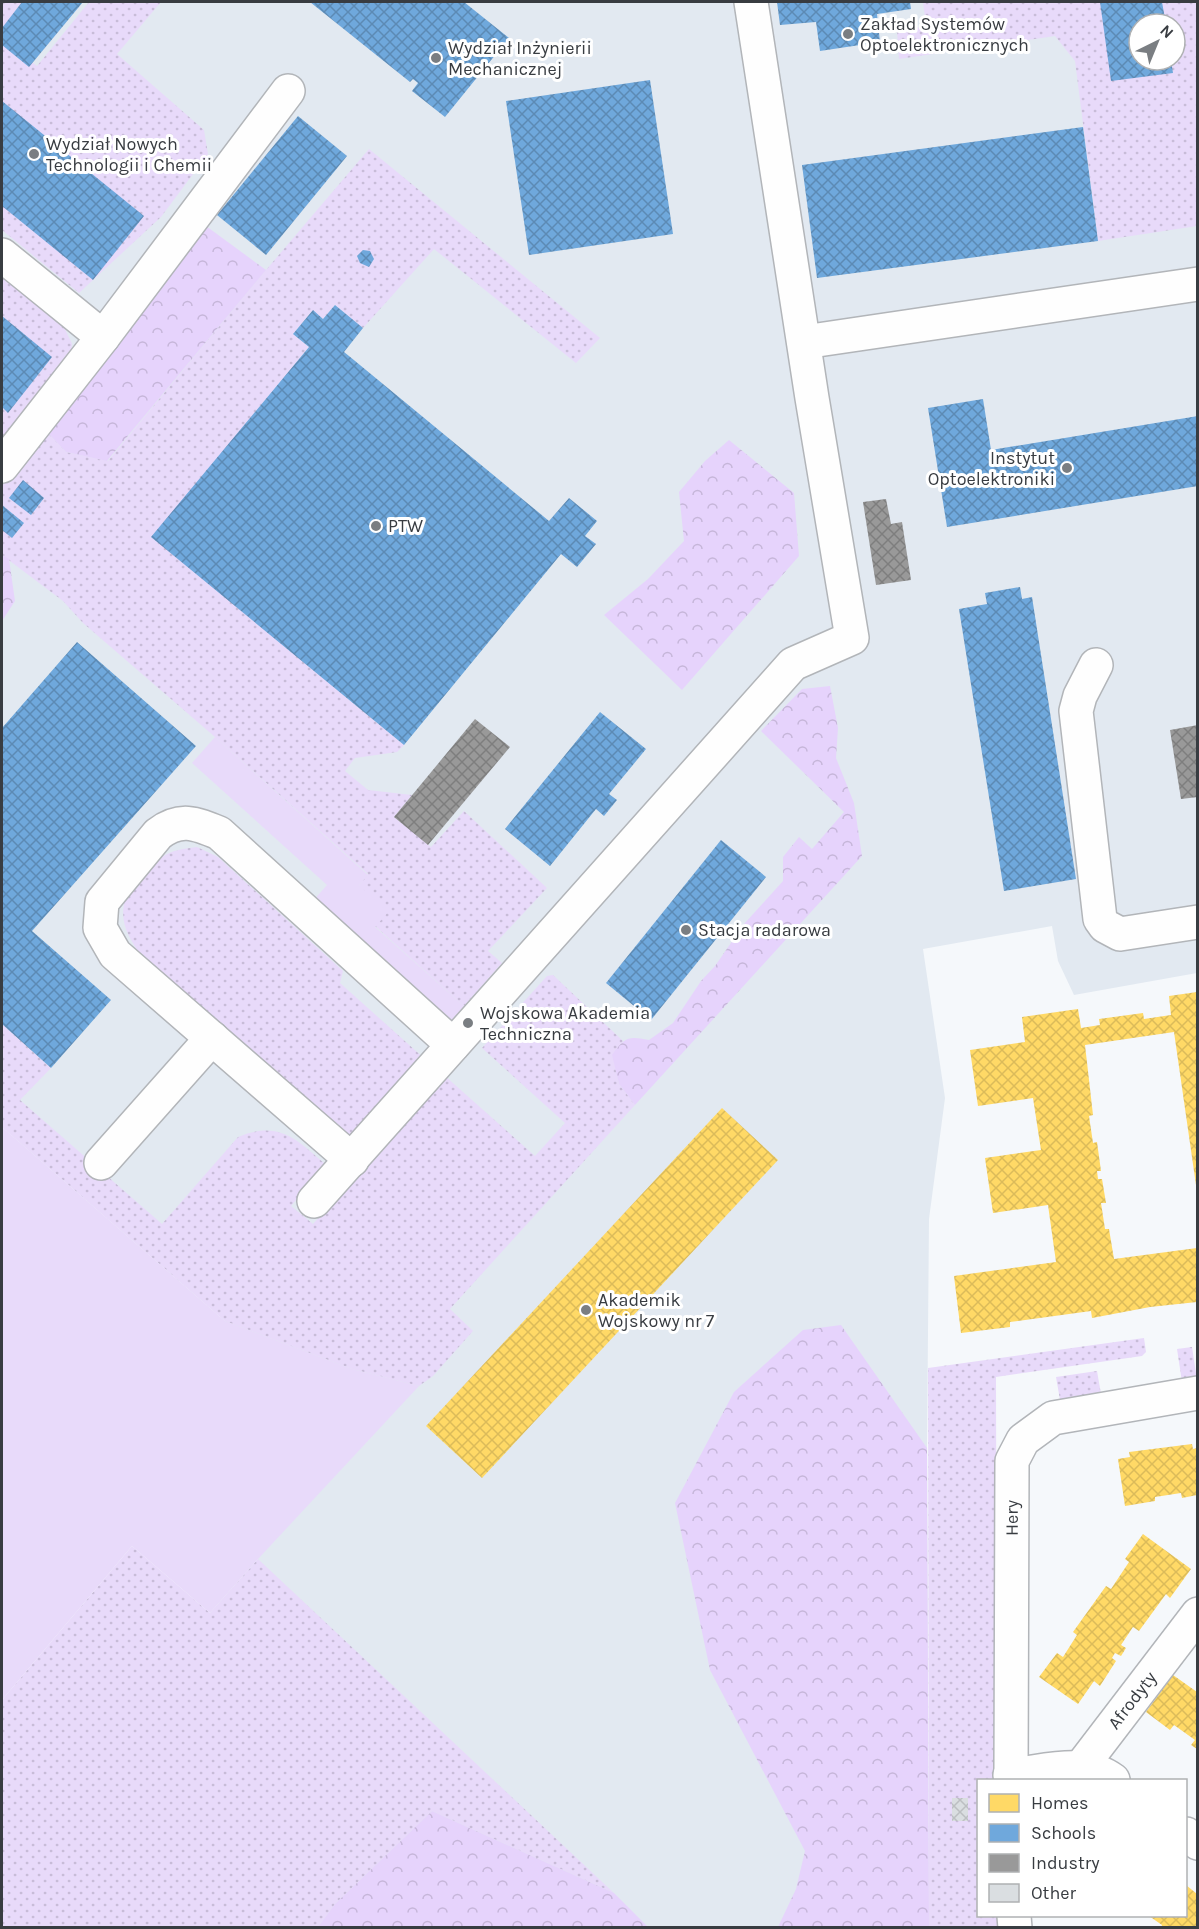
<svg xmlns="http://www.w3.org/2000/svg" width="1199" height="1929" font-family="Karla,sans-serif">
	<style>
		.built { fill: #e2e9f1; fill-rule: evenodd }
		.grass { fill: url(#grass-dots); fill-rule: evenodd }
		.forest { fill: url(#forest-crowns) }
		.garden { fill: #e8dafa }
		.homes { fill: url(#homes-cross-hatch) }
		.schools { fill: url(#schools-cross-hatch) }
		.industry { fill: url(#industry-cross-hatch) }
		.building { fill: url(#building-cross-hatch) }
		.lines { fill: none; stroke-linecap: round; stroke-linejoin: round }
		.minor-casing { stroke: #b2b5b9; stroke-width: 36 }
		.minor { stroke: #fefefe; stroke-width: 33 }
		.poi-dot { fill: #7a7e82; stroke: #fff; stroke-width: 2 }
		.labels { text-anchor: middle; stroke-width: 6; stroke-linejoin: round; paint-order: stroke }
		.poi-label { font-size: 18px; fill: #383c41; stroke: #fff; text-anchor: start }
		.street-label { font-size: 18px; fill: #383c41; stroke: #fff }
	</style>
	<defs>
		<pattern id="grass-dots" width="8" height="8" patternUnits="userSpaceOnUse" patternTransform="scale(1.5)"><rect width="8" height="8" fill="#e8dafa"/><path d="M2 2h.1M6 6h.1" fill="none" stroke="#c8bcd8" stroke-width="1.8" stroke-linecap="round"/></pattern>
		<pattern id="forest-crowns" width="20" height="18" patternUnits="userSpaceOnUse" patternTransform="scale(1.5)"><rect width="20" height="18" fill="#e6d3fc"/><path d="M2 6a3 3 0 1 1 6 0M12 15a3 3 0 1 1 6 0" fill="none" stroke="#c6b6d9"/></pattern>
		<pattern id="homes-cross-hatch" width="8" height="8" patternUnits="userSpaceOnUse" patternTransform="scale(1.5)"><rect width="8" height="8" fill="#ffd966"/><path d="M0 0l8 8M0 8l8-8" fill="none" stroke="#dbbb5a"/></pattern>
		<pattern id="schools-cross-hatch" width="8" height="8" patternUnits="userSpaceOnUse" patternTransform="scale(1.5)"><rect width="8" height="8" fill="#6fa8dc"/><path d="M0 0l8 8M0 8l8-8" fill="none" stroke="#5c8ab4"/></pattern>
		<pattern id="industry-cross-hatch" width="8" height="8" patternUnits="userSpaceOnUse" patternTransform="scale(1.5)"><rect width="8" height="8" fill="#999"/><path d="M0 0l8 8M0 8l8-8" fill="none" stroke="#7e7e7e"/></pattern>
		<pattern id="building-cross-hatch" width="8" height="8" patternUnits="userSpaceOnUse" patternTransform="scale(1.5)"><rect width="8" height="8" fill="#dadee1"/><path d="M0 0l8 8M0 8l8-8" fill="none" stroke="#bcbfc2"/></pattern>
	</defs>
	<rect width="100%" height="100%" fill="#f5f8fb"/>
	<!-- built -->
	<path class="built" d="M 2,2 L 1197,2 L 1197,973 L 1074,995 L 1058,961 L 1052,926 L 923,949 L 945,1098 L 929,1219 L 927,1448 L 929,1927 L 2,1927 L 2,1700 L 210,1613 L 258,1559 L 225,1321 L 2,1127 ZM 1139,24 L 1175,24 L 1175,60 L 1139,60 Z"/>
	<!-- grass -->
	<g class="grass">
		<path d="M 2,2 L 28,2 L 2,37 Z"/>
		<path d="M 89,2 L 161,2 L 117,54 L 204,130 L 208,154 L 161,217 L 79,293 L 2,230 L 2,39 L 37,66 Z"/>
		<path d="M 923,2 L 1197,2 L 1197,226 L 1098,241 L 1075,61 L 1055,36 L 899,59 L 897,31 L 926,26 ZM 1139,24 L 1175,24 L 1175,60 L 1139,60 Z"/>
		<path d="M 369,149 L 600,338 L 576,363 L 434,249 L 363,328 L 335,305 L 323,319 L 312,311 L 293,334 L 309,347 L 152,537 L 404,745 L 397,752 L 355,758 L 345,771 L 368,790 L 412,795 L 394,817 L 431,847 L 464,811 L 547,888 L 488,951 L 502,963 L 464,1006 L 375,926 L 359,885 L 368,874 L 215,737 L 83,623 L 63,601 L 2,555 L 2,486 L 48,433 L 66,452 L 108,461 L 266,270 Z"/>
		<path d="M 2,267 L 57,312 L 72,344 L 69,370 L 2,455 Z"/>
		<path d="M 197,847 L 218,857 L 343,971 L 340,983 L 426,1060 L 351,1135 L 344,1133 L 141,955 C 128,938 117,918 127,895 C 130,889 137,882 142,877 C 163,854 165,851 197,847 Z"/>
		<path d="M 553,975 L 623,1041 L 613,1055 L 619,1084 L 635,1105 L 450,1309 L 473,1331 L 433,1376 L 419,1386 L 352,1369 L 225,1321 L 2,1127 L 2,1024 L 51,1068 L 20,1100 L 162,1224 L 238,1137 C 279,1120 296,1139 325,1164 L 291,1206 L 313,1224 L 445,1076 L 535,1156 L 565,1123 L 482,1048 L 547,976 Z"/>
		<path d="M 1144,1338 L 1146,1352 L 1142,1356 L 996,1377 L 997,1780 L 978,1780 L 978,1916 L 997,1916 L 998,1927 L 929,1927 L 928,1368 Z"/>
		<path d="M 1192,1347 L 1197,1380 L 1182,1382 L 1177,1349 Z"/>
		<path d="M 1097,1371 L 1101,1394 L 1060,1400 L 1056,1377 Z"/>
		<path d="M 132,1546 L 210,1613 L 258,1559 L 614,1893 L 432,1811 L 335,1904 L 318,1927 L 2,1928 L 2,1700 Z"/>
	</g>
	<!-- forest -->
	<g class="forest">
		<path d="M 206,226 L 266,270 L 107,461 L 66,452 L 48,433 Z"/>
		<path d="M 729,440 L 794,493 L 799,556 L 682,690 L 604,615 L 648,579 L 684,541 L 679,492 L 705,461 Z"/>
		<path d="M 2,555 L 9,559 L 15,601 L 2,621 Z"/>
		<path d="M 830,686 L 838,728 L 836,758 L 854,803 L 862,856 L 635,1105 L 619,1084 L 612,1055 C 625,1037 628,1036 649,1040 L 673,1023 L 701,981 L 715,966 L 744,924 L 783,881 L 783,857 L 799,837 L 812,849 L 844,812 L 761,731 L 802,689 Z"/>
		<path d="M 841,1325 L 927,1448 L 929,1927 L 778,1927 L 796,1889 L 805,1851 L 710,1670 L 675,1503 L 734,1392 L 803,1330 Z"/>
		<path d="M 432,1811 L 614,1893 L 648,1927 L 318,1927 L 335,1904 Z"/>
	</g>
	<!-- garden -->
	<g class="garden">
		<path d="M 215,737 L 368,875 L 359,885 L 388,912 L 375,927 L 464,1006 L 448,1024 L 312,902 L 327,885 L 192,763 Z"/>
		<path d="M 2,1127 L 225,1321 L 352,1369 L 419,1386 L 258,1559 L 210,1613 L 132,1546 L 2,1700 Z"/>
	</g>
	<!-- homes -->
	<g class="homes">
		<path d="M 1197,992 L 1197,1192 L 1174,1032 L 1085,1045 L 1093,1115 L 1089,1116 L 1093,1143 L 1097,1142 L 1101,1171 L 1097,1171 L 1098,1179 L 1102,1179 L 1106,1203 L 1101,1203 L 1105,1229 L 1109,1229 L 1114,1259 L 1197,1248 L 1197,1302 L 1150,1307 L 1092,1318 L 1091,1311 L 1010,1322 L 1010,1327 L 961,1333 L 954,1276 L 1056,1262 L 1048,1205 L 993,1213 L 985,1158 L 1041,1150 L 1033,1098 L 978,1106 L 970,1050 L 1025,1042 L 1022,1017 L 1078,1009 L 1081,1028 L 1100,1025 L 1099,1019 L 1143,1013 L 1144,1019 L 1171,1015 L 1169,996 Z"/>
		<path d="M 722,1108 L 778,1160 L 482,1478 L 426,1426 Z"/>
		<path d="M 1192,1444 L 1193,1449 L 1197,1448 L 1197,1495 L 1182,1498 L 1181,1493 L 1155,1497 L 1155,1501 L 1125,1506 L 1118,1459 L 1130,1457 L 1129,1452 Z"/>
		<path d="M 1143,1534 L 1191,1569 L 1170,1598 L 1166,1594 L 1139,1631 L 1133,1627 L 1121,1645 L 1126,1648 L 1121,1656 L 1115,1653 L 1112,1658 L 1116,1661 L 1100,1686 L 1094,1681 L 1078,1704 L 1039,1677 L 1057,1653 L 1063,1657 L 1077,1635 L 1073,1632 L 1106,1586 L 1111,1589 L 1129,1562 L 1125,1559 Z"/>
		<path d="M 1173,1675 L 1197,1692 L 1197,1749 L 1191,1745 L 1195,1740 L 1174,1725 L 1170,1730 L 1146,1712 Z"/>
		<path d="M 1186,1885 L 1197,1894 L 1197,1928 L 1161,1928 L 1162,1925 L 1149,1916 L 1186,1916 Z"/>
	</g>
	<!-- schools -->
	<g class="schools">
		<path d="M 22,2 L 83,2 L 29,67 L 2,45 L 2,28 Z"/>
		<path d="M 310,2 L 464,2 L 509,38 L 445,117 L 412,91 L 418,83 L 413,79 L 410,82 Z"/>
		<path d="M 777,2 L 910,2 L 911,9 L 877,14 L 880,42 L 820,51 L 816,22 L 780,25 Z"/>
		<path d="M 1100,2 L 1162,2 L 1166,24 L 1139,24 L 1139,60 L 1171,60 L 1173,73 L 1111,81 Z"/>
		<path d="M 650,80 L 673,234 L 529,255 L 506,101 Z"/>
		<path d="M 2,101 L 144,216 L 93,280 L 2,206 Z"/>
		<path d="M 298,116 L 347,156 L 266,255 L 217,215 Z"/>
		<path d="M 1083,127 L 1098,241 L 817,278 L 802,165 Z"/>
		<path d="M 363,250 L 370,251 L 374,259 L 369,267 L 360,263 L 357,256 Z"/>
		<path d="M 335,305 L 363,328 L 344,352 L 349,356 L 549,521 L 569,498 L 597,521 L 585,536 L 596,544 L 577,567 L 561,554 L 404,745 L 151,537 L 309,347 L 293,334 L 313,310 L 323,319 Z"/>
		<path d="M 2,316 L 52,357 L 8,413 L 2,407 Z"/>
		<path d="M 983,399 L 991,450 L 1198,416 L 1198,486 L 947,527 L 928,408 Z"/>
		<path d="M 23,480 L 44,498 L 31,515 L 9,498 Z"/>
		<path d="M 2,505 L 24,523 L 12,538 L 2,530 Z"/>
		<path d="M 1020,587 L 1022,599 L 1032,597 L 1076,879 L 1004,891 L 959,609 L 987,604 L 985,593 Z"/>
		<path d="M 77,642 L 196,746 L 32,931 L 111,1000 L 51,1068 L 2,1024 L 2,728 Z"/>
		<path d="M 600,712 L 646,749 L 609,794 L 617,800 L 604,816 L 596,809 L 550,866 L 505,829 Z"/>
		<path d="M 721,840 L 766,877 L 651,1020 L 606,983 Z"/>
	</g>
	<!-- industry -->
	<g class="industry">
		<path d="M 886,499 L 891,524 L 902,522 L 911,580 L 876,585 L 863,502 Z"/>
		<path d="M 475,719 L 510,747 L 428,845 L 394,817 Z"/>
		<path d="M 1198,725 L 1198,797 L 1181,799 L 1170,730 Z"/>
	</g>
	<!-- building -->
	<rect class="building" x="952" y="1798" width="16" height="23"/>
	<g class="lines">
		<!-- minor casing -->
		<g class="minor-casing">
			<g id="minor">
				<path d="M 2,255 L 103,337 L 288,91"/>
				<path d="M 804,342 L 1198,284"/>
				<path d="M 2,466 L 103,337"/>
				<path d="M 1096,665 L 1080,696 L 1076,711 L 1100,919 L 1105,926 L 1120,934 L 1198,922"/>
				<path d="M 352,1160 L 115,954 L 100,928 L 102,902 L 158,834 C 180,817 195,823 219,833 L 453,1045"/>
				<path d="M 101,1163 L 212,1038"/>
				<path d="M 314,1201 L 793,664 L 852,638 L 812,398 L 751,2"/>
				<path id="s1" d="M 1081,1767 L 1198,1614"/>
				<path d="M 1010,1775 C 1044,1772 1084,1758 1113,1780"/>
				<path id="s2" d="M 1011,1780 L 1012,1461 L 1023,1440 L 1053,1418 L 1198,1393"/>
				<path d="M 1186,1834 L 1198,1843"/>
				<path d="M 1014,1916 L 1015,1928"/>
			</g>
		</g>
		<!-- minor -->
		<use href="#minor" class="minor"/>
	</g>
	<!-- markers -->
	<g class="poi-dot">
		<circle cx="848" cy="34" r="6"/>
		<circle cx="436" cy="58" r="6"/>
		<circle cx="34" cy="154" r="6"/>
		<circle cx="1067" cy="468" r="6"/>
		<circle cx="376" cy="526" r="6"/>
		<circle cx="686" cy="930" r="6"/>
		<circle cx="468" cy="1023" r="6"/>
		<circle cx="586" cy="1310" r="6"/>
	</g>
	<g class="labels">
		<!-- poi labels -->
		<g class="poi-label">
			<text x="860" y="30">Zakład Systemów<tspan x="860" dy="21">Optoelektronicznych</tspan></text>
			<text x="448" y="54">Wydział Inżynierii<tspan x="448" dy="21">Mechanicznej</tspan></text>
			<text x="46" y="150">Wydział Nowych<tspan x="46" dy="21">Technologii i Chemii</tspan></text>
			<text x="1055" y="464" text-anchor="end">Instytut<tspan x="1055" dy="21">Optoelektroniki</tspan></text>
			<text x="388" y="532">PTW</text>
			<text x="698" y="936">Stacja radarowa</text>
			<text x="480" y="1019">Wojskowa Akademia<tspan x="480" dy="21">Techniczna</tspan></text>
			<text x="598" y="1306">Akademik<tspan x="598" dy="21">Wojskowy nr 7</tspan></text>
		</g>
		<!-- street labels -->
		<g class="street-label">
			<text dy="6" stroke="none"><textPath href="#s2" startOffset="262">Hery</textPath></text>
			<text dy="6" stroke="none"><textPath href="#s1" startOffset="84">Afrodyty</textPath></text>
		</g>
	</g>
	<!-- border -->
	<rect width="1199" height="1929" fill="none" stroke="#383c41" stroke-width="6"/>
	<!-- legend -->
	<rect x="977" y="1779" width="210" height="138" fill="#ffffff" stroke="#afb1b3" stroke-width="1.5"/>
	<rect x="989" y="1794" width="30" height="18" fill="#ffd966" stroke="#afb1b3" stroke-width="1.5"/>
	<text x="1031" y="1809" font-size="18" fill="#383c41">Homes</text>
	<rect x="989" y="1824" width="30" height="18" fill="#6fa8dc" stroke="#afb1b3" stroke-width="1.5"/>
	<text x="1031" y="1839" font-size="18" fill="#383c41">Schools</text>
	<rect x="989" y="1854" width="30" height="18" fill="#999999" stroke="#afb1b3" stroke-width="1.5"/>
	<text x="1031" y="1869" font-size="18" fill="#383c41">Industry</text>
	<rect x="989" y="1884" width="30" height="18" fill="#dadee1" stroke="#afb1b3" stroke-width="1.5"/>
	<text x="1031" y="1899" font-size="18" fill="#383c41">Other</text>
	<!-- north arrow -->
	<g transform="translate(1157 42) rotate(43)"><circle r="28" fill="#ffffff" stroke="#afb1b3" stroke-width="1.5"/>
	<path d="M0-4.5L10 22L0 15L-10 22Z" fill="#7a7e82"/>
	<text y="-9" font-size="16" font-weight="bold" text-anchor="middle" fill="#383c41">N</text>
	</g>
</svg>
